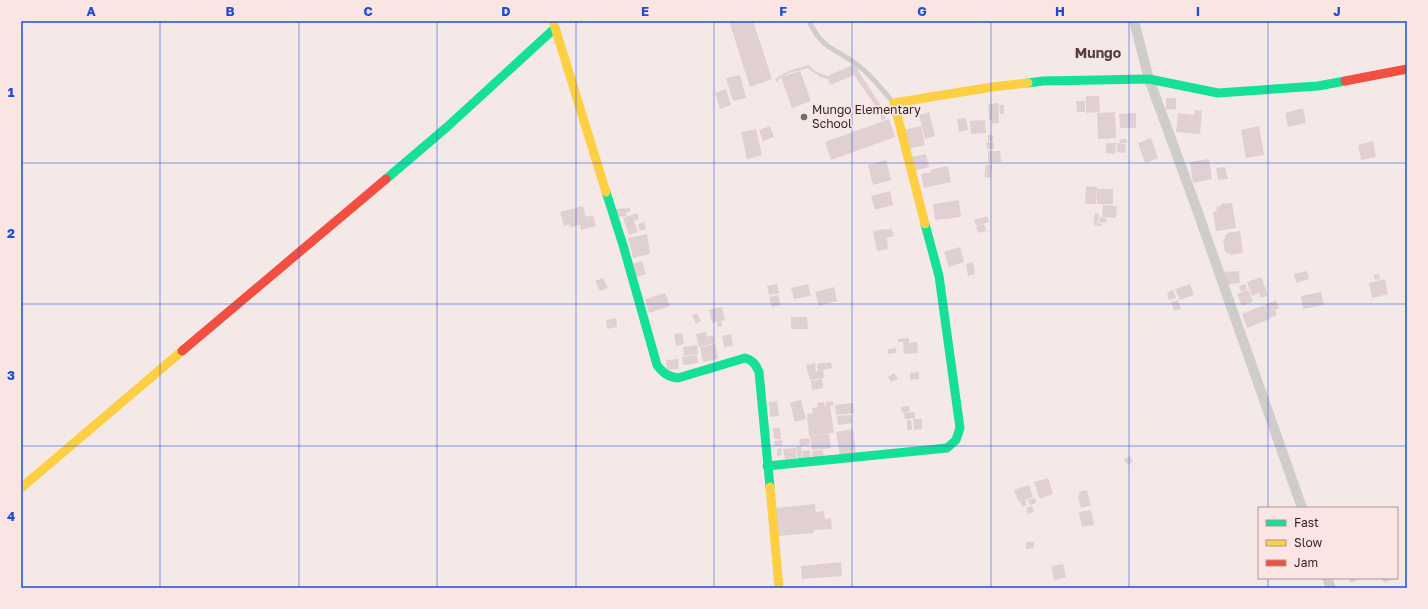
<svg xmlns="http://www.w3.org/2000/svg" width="1428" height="609" font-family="'Golos Text',sans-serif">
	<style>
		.building { fill: #e0d0d2 }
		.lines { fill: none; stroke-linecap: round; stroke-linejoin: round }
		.lane { stroke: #cfcccc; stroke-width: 5 }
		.street { stroke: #cfcccc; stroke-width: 10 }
		.fast { stroke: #16e098; stroke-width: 9 }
		.slow { stroke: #ffcf43; stroke-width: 9 }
		.jam { stroke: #f24e42; stroke-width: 9 }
		.grid { fill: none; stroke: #1d4ed8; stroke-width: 1; stroke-opacity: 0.55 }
		.poi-dot { fill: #756c6b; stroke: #fae5e3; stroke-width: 1.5 }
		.labels { text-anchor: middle; stroke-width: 3; stroke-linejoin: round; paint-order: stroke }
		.poi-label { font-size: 12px; fill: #302827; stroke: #fae5e3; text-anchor: start }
		.quarter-label { font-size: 14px; font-weight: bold; fill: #524140; stroke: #fae5e3 }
		.neatline { fill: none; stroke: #1d4ed8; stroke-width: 1.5 }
		.grid-label { font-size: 13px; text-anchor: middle; font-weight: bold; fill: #1d4ed8 }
	</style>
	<rect width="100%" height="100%" fill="#f5e9e8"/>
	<!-- building -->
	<g class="building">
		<path d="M 729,21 L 753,21 L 772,79 L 750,87 Z"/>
		<path d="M 856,64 L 859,72 L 881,106 L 886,119 L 882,120 L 877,108 L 854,75 L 830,85 L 828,79 L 820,77 L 808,68 L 789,73 L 780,78 L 777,82 L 775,79 L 788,71 L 809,65 L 815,71 L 827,76 Z"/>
		<path d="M 800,71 L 811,101 L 792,108 L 781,77 Z"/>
		<path d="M 740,75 L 746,98 L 733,101 L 726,78 Z"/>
		<path d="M 726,89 L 731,105 L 720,109 L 715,93 Z"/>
		<path d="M 1086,96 L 1099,96 L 1100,112 L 1086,113 Z"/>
		<path d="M 1166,98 L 1176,98 L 1176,109 L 1166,110 Z"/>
		<path d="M 1076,101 L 1085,101 L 1085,112 L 1077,112 Z"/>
		<path d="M 998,103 L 999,123 L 992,124 L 992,120 L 989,120 L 988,104 Z"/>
		<path d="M 999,105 L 1004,105 L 1004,114 L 1000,114 Z"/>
		<path d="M 1303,108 L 1306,123 L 1288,127 L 1285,113 Z"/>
		<path d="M 1195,110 L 1202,111 L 1200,134 L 1176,132 L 1178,113 L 1194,115 Z"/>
		<path d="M 929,112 L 935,136 L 925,139 L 919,115 Z"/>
		<path d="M 1115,112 L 1116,138 L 1098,139 L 1097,113 Z"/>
		<path d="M 1136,113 L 1136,128 L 1120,128 L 1119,114 Z"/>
		<path d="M 966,118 L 968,130 L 959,132 L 957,119 Z"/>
		<path d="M 889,119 L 895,137 L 831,160 L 825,142 Z"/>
		<path d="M 985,120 L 986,133 L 971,134 L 970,121 Z"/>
		<path d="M 770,126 L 774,137 L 763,141 L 759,130 Z"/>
		<path d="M 921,126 L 925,145 L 908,149 L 903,130 Z"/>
		<path d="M 1259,126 L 1264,155 L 1246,158 L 1241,130 Z"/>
		<path d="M 756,129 L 762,155 L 747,159 L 741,132 Z"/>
		<rect x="988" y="135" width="5" height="6"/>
		<path d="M 1151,138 L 1158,158 L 1145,163 L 1138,143 Z"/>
		<rect x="1120" y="139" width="7" height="4"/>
		<path d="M 1373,141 L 1376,157 L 1361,160 L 1358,145 Z"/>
		<path d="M 986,142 L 994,142 L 994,149 L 987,149 Z"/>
		<path d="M 1106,143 L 1116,143 L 1115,154 L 1106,153 Z"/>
		<path d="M 1117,143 L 1126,144 L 1125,153 L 1117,152 Z"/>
		<path d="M 988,151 L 1000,151 L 1001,162 L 988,162 Z"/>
		<path d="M 926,154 L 929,167 L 913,171 L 910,157 Z"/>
		<path d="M 1209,159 L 1212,179 L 1193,183 L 1190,162 Z"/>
		<path d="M 886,160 L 891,180 L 873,185 L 868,165 Z"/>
		<path d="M 986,165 L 992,165 L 991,178 L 984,177 Z"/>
		<path d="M 948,166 L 951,182 L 924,188 L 921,174 L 931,172 L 930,170 Z"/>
		<path d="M 1225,167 L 1228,179 L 1218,180 L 1216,168 Z"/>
		<path d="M 1086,186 L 1097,187 L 1096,204 L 1085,204 Z"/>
		<rect x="1097" y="189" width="16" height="15"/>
		<path d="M 890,191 L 893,205 L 875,210 L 871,196 Z"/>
		<path d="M 959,200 L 961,217 L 935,220 L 933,204 Z"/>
		<path d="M 1232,203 L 1236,228 L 1216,231 L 1213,212 L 1217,211 L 1216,207 L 1221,206 L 1221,204 Z"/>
		<path d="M 1103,205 L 1117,206 L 1116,218 L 1102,217 Z"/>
		<path d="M 583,206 L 586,217 L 593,215 L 596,226 L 581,230 L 580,225 L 570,227 L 569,224 L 564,226 L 560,212 Z"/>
		<path d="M 630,208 L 630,212 L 626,212 L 627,216 L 616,217 L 616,209 Z"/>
		<path d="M 637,213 L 639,219 L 634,221 L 638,232 L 629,235 L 623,218 Z"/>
		<path d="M 1095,213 L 1099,214 L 1098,222 L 1093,221 Z"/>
		<path d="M 987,216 L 989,222 L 976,226 L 974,220 Z"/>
		<path d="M 1100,217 L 1107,219 L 1106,223 L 1099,222 Z"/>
		<path d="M 644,222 L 646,229 L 640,231 L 638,224 Z"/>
		<path d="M 1094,222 L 1102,224 L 1102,226 L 1094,225 Z"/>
		<path d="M 984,224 L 986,231 L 978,233 L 976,227 Z"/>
		<path d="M 885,229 L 885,230 L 892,229 L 894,236 L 887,238 L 888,249 L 877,251 L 873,231 Z"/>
		<path d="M 1240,231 L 1243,253 L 1230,255 L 1230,253 L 1227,254 L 1227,252 L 1225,252 L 1223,239 L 1225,239 L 1225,235 L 1227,235 L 1227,233 Z"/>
		<path d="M 647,234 L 650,254 L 633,258 L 628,238 Z"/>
		<path d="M 960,247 L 964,262 L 949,267 L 944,252 Z"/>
		<path d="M 642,261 L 646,274 L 637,277 L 633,264 Z"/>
		<path d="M 973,262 L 975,274 L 968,276 L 966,264 Z"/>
		<path d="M 1239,271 L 1240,283 L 1224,285 L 1223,272 Z"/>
		<path d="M 1307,271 L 1309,279 L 1296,283 L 1294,274 Z"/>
		<path d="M 1379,274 L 1380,279 L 1375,280 L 1373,275 Z"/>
		<path d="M 1261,277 L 1268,295 L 1261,298 L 1259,293 L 1252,296 L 1247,282 Z"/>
		<path d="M 603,278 L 608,288 L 600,291 L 595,281 Z"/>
		<path d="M 1385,279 L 1388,294 L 1372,298 L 1369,283 Z"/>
		<path d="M 777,284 L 779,293 L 769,295 L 767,286 Z"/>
		<path d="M 808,284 L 811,296 L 794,299 L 791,288 Z"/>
		<path d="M 1190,284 L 1194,295 L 1180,300 L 1175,289 Z"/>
		<path d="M 1245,284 L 1247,289 L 1241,292 L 1239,286 Z"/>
		<path d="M 834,287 L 837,301 L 819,306 L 815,292 Z"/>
		<path d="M 1173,290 L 1176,298 L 1169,300 L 1167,293 Z"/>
		<path d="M 1248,290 L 1253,301 L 1242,306 L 1237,294 Z"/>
		<path d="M 1321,292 L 1324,305 L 1303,309 L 1301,296 Z"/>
		<path d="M 665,293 L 670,306 L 649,313 L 645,299 Z"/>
		<path d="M 778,295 L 781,305 L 772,307 L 769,297 Z"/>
		<path d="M 1178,300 L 1181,309 L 1174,311 L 1171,302 Z"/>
		<path d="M 1276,300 L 1279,308 L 1275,310 L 1277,315 L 1270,318 L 1265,305 Z"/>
		<path d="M 1264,305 L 1270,319 L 1247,328 L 1242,314 Z"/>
		<path d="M 722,307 L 725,320 L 712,323 L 709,310 Z"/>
		<path d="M 697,313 L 701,321 L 696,324 L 692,315 Z"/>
		<path d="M 791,317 L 807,317 L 808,329 L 791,329 Z"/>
		<path d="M 616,318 L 617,327 L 607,329 L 606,320 Z"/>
		<path d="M 721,321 L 722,326 L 718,327 L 717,322 Z"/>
		<path d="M 706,332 L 707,337 L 713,335 L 715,343 L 699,347 L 696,334 Z"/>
		<path d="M 682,333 L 684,344 L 676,346 L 674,334 Z"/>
		<path d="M 731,334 L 733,346 L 724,347 L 722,336 Z"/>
		<path d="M 909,338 L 909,343 L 917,342 L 918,353 L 904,354 L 903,342 L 898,342 L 898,339 Z"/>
		<path d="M 715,344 L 718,359 L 703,362 L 700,347 Z"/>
		<path d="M 697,345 L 698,354 L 684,356 L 683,347 Z"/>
		<path d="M 896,348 L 896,353 L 888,354 L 888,349 Z"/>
		<path d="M 697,355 L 698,363 L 683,365 L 682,357 Z"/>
		<path d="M 678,359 L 679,369 L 667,370 L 666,360 Z"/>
		<path d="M 831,362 L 832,368 L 818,371 L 817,364 Z"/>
		<path d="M 815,363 L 816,371 L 814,372 L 823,370 L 824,378 L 810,380 L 806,365 Z"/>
		<path d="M 919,372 L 919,379 L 910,380 L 910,373 Z"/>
		<path d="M 894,373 L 898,379 L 891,382 L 888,377 Z"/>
		<path d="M 822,379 L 823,388 L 812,390 L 811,381 Z"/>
		<path d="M 801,400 L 806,419 L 795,422 L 790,403 Z"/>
		<path d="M 777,401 L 779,416 L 770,417 L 769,402 Z"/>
		<path d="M 833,401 L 834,405 L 830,406 L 834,433 L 809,436 L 807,414 L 813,413 L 812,408 L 818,407 L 817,403 L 824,402 L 825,407 L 826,406 L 826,402 Z"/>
		<path d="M 853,403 L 854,413 L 836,415 L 835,405 Z"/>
		<path d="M 909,406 L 910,411 L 902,413 L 901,407 Z"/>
		<path d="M 915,412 L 915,418 L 905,419 L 904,413 Z"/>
		<path d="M 851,415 L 852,423 L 838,425 L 837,416 Z"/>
		<path d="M 913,419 L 922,419 L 922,429 L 914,430 Z"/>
		<path d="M 907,420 L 911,420 L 912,430 L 907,430 Z"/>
		<path d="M 773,428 L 780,428 L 781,439 L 774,439 Z"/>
		<path d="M 853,429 L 856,455 L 840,458 L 836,432 Z"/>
		<path d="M 829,434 L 831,448 L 812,450 L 810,436 Z"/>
		<path d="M 809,438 L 810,444 L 800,446 L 799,439 Z"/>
		<path d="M 782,440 L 782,445 L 775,446 L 774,441 Z"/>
		<path d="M 801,446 L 802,460 L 798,461 L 796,447 Z"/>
		<path d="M 781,448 L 782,455 L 777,456 L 777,449 Z"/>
		<path d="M 796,448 L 796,458 L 785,459 L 783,449 Z"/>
		<path d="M 810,450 L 811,460 L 803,461 L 802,451 Z"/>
		<path d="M 823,450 L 824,459 L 813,461 L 812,451 Z"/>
		<path d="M 1130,456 L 1133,462 L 1127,465 L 1124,459 Z"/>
		<path d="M 1048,478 L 1053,494 L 1040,499 L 1034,482 Z"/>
		<path d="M 1029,485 L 1033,497 L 1025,500 L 1027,505 L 1023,507 L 1020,501 L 1019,502 L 1014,490 Z"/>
		<path d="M 1087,490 L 1091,505 L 1081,508 L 1078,496 L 1080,495 L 1079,492 Z"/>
		<path d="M 1035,498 L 1036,503 L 1030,505 L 1028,500 Z"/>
		<path d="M 815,504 L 816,512 L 824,511 L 825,519 L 831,518 L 832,529 L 813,530 L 814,533 L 778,536 L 776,508 Z"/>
		<path d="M 1032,506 L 1034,512 L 1028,514 L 1026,508 Z"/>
		<path d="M 1091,510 L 1094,525 L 1082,527 L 1079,512 Z"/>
		<path d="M 1026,542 L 1034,542 L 1034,548 L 1026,549 Z"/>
		<path d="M 841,562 L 842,576 L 802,579 L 801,566 Z"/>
		<path d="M 1063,564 L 1066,577 L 1054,580 L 1051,566 Z"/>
		<path d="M 1348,578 L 1360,578 L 1351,583 Z"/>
		<path d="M 1382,578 L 1397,578 L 1384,583 Z"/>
	</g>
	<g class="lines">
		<!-- lane -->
		<path class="lane" d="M 809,21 C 823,51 836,48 859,66 C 872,76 882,90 893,102"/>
		<!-- street -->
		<g class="street">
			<path d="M 1134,21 L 1149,79 L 1196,207 L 1302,508"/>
			<path d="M 1327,578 L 1331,588"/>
		</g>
		<!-- fast -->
		<g class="fast">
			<path d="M 1028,83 L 1043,81 L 1149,79 L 1218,93 L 1318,86 L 1345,81"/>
			<path d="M 386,179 L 447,127 L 555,28"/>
			<path d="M 606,192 L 623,245 L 657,365 C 663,373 668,377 678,378 L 745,358 C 753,360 756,365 759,372 L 770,487"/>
			<path d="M 767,466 L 947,448 L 956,440 L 960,428 L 939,276 L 925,224"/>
		</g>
		<!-- slow -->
		<g class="slow">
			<path d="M 553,21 L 606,192"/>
			<path d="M 925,224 L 894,103 L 992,87 L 1028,83"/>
			<path d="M 770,487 L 779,588"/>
			<path d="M 21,488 L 182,351"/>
		</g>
		<!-- jam -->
		<g class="jam">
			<path d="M 1345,81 L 1407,69"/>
			<path d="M 182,351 L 386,179"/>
		</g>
	</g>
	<!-- grid -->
	<path class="grid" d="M 160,21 L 160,588M 299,21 L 299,588M 437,21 L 437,588M 576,21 L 576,588M 714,21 L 714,588M 852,21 L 852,588M 991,21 L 991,588M 1129,21 L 1129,588M 1268,21 L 1268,508M 21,163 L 1407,163M 21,304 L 1407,304M 21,446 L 1407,446M 1268,578 L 1268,588"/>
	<!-- markers -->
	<circle class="poi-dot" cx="804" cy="117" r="4"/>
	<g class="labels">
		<!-- poi labels -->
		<g class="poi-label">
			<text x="812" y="114">Mungo Elementary<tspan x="812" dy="14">School</tspan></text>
		</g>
		<!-- quarter labels -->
		<g class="quarter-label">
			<text x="1098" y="58">Mungo</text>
		</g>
	</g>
	<!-- border -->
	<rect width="1428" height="609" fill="none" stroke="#fae5e3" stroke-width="44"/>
	<!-- legend -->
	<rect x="1258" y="507" width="140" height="72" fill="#fae5e3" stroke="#a99998"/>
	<rect x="1266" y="520" width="20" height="6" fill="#16e098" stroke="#a99998"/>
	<text x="1294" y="527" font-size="12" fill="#302827">Fast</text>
	<rect x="1266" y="540" width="20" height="6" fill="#ffcf43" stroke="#a99998"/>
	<text x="1294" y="547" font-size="12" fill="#302827">Slow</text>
	<rect x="1266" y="560" width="20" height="6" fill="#f24e42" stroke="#a99998"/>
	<text x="1294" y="567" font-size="12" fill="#302827">Jam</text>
	<rect x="22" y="22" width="1384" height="565" class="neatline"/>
	<g class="grid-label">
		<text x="91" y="16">A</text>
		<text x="230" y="16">B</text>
		<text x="368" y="16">C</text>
		<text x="506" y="16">D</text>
		<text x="645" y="16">E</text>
		<text x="783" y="16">F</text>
		<text x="922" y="16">G</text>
		<text x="1060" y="16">H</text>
		<text x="1198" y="16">I</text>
		<text x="1337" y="16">J</text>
		<text x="11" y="97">1</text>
		<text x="11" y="238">2</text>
		<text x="11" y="380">3</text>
		<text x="11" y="521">4</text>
	</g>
</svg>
